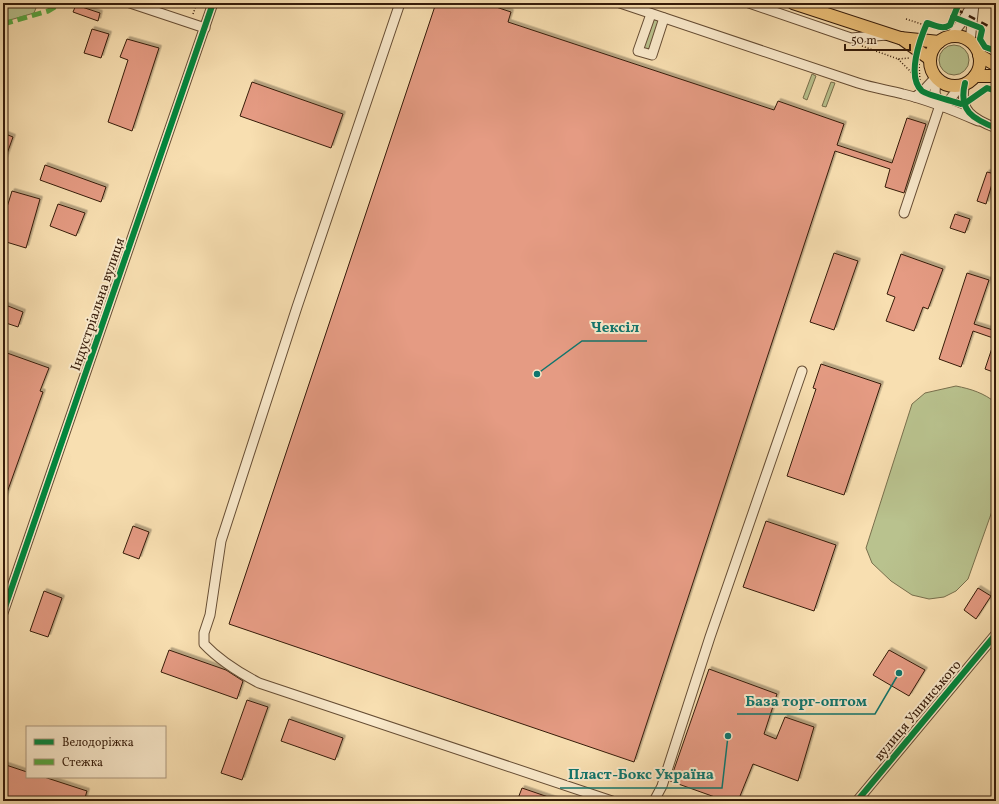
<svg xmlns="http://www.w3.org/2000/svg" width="999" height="804" font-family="Vollkorn,serif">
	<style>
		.green { fill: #b9c28e; stroke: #786f4c }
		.building { fill: #e59b83; stroke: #361c0a; filter: url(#shadow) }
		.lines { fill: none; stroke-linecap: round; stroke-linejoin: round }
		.minor-casing { stroke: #664d34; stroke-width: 11 }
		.major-casing { stroke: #361c0a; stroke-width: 14 }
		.path { stroke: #361c0a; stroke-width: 1.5; stroke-dasharray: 1 2; stroke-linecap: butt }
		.minor { stroke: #faeacc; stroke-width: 9 }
		.major { stroke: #ecc078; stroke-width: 12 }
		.rail { stroke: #361c0a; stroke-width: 2.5; stroke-dasharray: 7 7; stroke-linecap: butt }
		.quiet { stroke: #55a941; stroke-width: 5; stroke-dasharray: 10 5; stroke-linecap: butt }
		.cycleway-casing { stroke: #faeacc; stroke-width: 8 }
		.cycleway { stroke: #00873e; stroke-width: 6 }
		.labels { text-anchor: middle; stroke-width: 4; stroke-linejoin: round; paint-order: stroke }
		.street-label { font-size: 14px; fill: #361c0a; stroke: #faeacc }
		.leader { fill: none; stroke: #0f766e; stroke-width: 1.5 }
		.callout-dot { fill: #0f766e; stroke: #faeacc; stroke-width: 1.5 }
		.callout-label { font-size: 15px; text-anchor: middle; font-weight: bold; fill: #0f766e; stroke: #faeacc; stroke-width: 4; stroke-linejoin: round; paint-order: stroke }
	</style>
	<defs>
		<filter id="shadow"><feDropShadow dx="2.5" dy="-2.5" stdDeviation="0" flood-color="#0004"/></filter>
	</defs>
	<rect width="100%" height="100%" fill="#f8dfb1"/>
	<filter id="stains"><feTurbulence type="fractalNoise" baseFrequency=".005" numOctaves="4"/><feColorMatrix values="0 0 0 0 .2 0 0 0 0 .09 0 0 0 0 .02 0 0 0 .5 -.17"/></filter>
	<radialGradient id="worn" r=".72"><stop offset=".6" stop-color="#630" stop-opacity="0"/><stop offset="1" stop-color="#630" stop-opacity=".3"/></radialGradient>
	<!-- green -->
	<g class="green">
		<path d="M 3,3 L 38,3 L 34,13 L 3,22 Z"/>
		<path d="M 654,19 L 660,21 L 649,51 L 643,49 Z"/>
		<circle cx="954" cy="60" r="15"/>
		<path d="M 812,74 L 816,76 L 807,100 L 803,98 Z"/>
		<path d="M 831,82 L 835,83 L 826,107 L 822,106 Z"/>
		<path d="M 956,386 C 971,389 984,393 996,403 L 996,500 L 968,579 L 956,591 L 944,597 L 929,599 L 912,595 L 891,581 L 872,563 L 866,548 L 912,404 L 925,393 Z"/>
	</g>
	<!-- building -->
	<g class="building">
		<path d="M 436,3 L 484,3 L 511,12 L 508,22 L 774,110 L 778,101 L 844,124 L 837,145 L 892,163 L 907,118 L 926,124 L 904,193 L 885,187 L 890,169 L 835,151 L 634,762 L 229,624 Z"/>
		<path d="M 76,5 L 100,13 L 98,21 L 73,12 Z"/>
		<path d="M 92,29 L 109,34 L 101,58 L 84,53 Z"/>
		<path d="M 127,39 L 159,48 L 132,131 L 108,122 L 128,60 L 120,57 Z"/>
		<path d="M 252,82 L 343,114 L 331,148 L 240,116 Z"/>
		<path d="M 3,133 L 13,137 L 4,162 L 3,162 Z"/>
		<path d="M 45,165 L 106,187 L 101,202 L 40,180 Z"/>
		<path d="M 987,172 L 995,174 L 986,204 L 977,201 Z"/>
		<path d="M 12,191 L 40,199 L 26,248 L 3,241 L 3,220 Z"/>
		<path d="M 58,204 L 85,213 L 76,236 L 50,226 Z"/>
		<path d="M 955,214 L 970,219 L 965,233 L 950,228 Z"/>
		<path d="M 834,253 L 858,261 L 834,330 L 810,322 Z"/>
		<path d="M 901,254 L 943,269 L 928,309 L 923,307 L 914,331 L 886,321 L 895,297 L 887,294 Z"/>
		<path d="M 967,273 L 989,280 L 974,324 L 996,331 L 996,373 L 985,369 L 995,339 L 996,339 L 973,331 L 961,367 L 939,359 Z"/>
		<path d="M 3,304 L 23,312 L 18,327 L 3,322 Z"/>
		<path d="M 7,353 L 49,368 L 40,391 L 43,392 L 4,501 L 3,366 Z"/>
		<path d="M 821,364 L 881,384 L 844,495 L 787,476 L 816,389 L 813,388 Z"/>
		<path d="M 766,521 L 836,545 L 814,611 L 743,587 Z"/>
		<path d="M 133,526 L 149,532 L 139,559 L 123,553 Z"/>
		<path d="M 978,588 L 991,596 L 976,619 L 964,610 Z"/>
		<path d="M 44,591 L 62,598 L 48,637 L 30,631 Z"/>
		<path d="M 169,650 L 226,670 L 243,681 L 237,699 L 161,672 Z"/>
		<path d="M 889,650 L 925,670 L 909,696 L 873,675 Z"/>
		<path d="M 709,669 L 777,694 L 764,734 L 776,739 L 785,717 L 814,727 L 798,781 L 753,764 L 738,801 L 726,801 L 670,781 Z"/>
		<path d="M 247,700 L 268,707 L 242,780 L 221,773 Z"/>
		<path d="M 289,719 L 343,738 L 335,760 L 281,741 Z"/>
		<path d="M 3,764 L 27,772 L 27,777 L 44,777 L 87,791 L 84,801 L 3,801 Z"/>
		<path d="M 522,788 L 557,800 L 557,801 L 517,801 Z"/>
	</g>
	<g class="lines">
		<!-- minor casing -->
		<g class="minor-casing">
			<g id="minor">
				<path d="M 130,3 L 205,28"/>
				<path d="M 400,3 L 297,307 L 221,541 L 210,615 L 204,633 L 204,644 C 220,661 238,672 259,683 L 612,801"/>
				<path d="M 620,3 L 858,83 C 873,88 888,90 903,94 C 929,100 953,110 978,121"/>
				<path d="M 749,3 L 851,38 L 887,35"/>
				<path d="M 651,14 L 638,51 L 652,55 L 664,18"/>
				<path d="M 950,37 L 962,22 L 973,3"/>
				<path d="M 970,42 L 974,4"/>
				<path d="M 965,83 C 958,111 973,119 996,128"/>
				<path d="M 915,97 L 923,91 L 936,77"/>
				<path d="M 944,107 L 961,85"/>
				<path d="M 904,213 L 940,105 L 935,93 L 936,77"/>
				<path d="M 3,613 L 213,3"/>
				<path d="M 654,801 L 662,786 L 710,637 L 802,371"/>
				<path d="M 857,801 L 996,634"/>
			</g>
		</g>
		<!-- major casing -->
		<g class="major-casing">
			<g id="major">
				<path d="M 793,3 L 900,38 L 939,42"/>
				<circle cx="955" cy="61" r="25"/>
				<path d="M 901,38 L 930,59"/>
				<path d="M 979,55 L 996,65"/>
				<path d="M 975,76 L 996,76"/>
			</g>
		</g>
		<!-- path -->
		<g class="path">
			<path d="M 193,14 L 197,3"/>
			<path d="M 906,19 L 943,31"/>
			<path d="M 862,46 L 898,59 L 910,58"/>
			<path d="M 898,59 L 918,79"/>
			<path d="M 919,64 L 920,82"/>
		</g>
		<!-- minor -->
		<use href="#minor" class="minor"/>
		<!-- major -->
		<use href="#major" class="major"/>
		<!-- rail -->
		<path class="rail" d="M 944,3 L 996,30"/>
		<!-- quiet -->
		<path class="quiet" d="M 3,24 L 48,11 L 62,3"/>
		<!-- cycleway casing -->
		<g class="cycleway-casing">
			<g id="cycleway">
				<path d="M 959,3 L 950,25 C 943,30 934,25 927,23 C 920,39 906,77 922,91 C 927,95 953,101 961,104 L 967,102 L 987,88 L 996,91"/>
				<path d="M 953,17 L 981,28 L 982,30 L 980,39 L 985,47 L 996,51"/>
				<path d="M 965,83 C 958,111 973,119 996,128"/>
				<path d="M 3,613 L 213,3"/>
				<path d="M 857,801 L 996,634"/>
			</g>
		</g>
		<!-- cycleway -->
		<use href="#cycleway" class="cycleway"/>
	</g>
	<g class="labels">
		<!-- street labels -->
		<g class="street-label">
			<text transform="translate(97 304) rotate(-71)" y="5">Індустріальна вулиця</text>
			<text transform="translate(917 710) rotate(-50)" y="5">вулиця Ушинського</text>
		</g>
	</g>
	<!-- callouts -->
	<path class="leader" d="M537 374L582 341H647M899 673L875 714H737M728 736L722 788H560"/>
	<g class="callout-dot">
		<circle cx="537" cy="374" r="4"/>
		<circle cx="899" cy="673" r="4"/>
		<circle cx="728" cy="736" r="4"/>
	</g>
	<g class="callout-label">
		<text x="615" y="332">Чексіл</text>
		<text x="806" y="706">База торг-оптом</text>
		<text x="641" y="779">Пласт-Бокс Україна</text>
	</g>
	<!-- margin -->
	<rect width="999" height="804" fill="none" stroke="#f8dfb1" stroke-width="16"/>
	<rect x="4" y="4" width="991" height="796" fill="none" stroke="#361c0a" stroke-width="2"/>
	<rect x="8" y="8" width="983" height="788" fill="none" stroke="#361c0a"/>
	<!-- legend -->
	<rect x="26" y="726" width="140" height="52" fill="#faeacc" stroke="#ac987e"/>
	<rect x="34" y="739" width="20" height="6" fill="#00873e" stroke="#ac987e"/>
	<text x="62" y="746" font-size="12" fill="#361c0a">Велодоріжка</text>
	<rect x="34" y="759" width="20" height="6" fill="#55a941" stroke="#ac987e"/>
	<text x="62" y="766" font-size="12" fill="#361c0a">Стежка</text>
	<!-- scale -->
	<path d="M845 44v6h65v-6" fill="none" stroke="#361c0a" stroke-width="2"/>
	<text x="851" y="44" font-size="12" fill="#361c0a" stroke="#faeacc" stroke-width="3" paint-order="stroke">50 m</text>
	<rect width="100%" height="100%" filter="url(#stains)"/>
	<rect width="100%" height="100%" fill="url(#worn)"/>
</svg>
